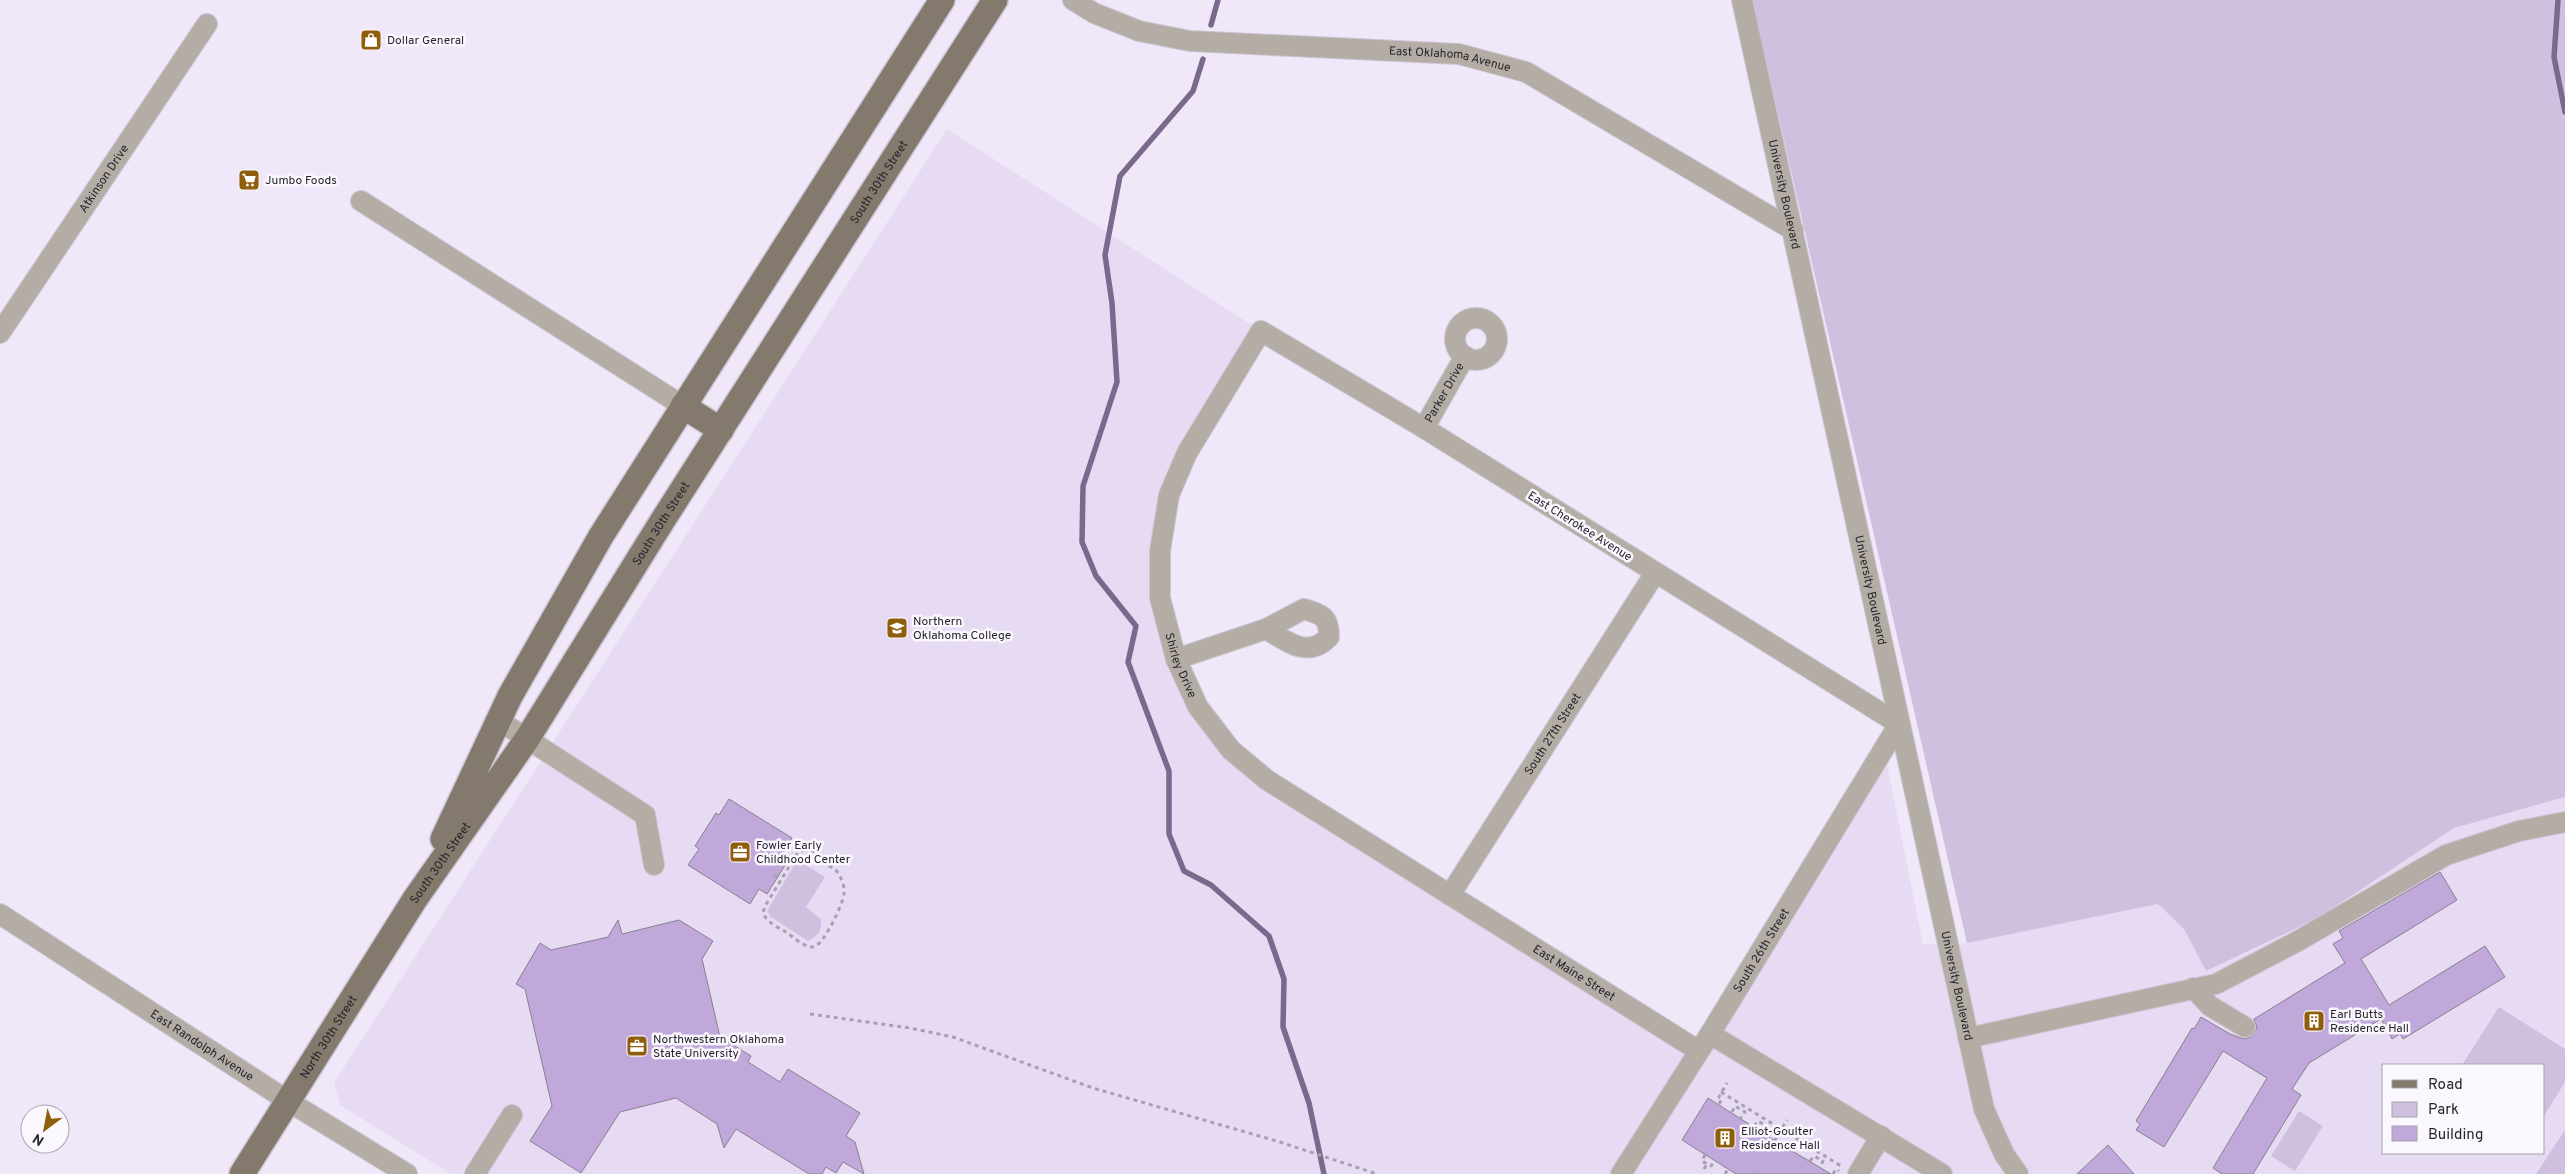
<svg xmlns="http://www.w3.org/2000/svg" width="2565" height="1174" font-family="Overpass,sans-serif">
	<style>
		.built { fill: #e7dbf3; fill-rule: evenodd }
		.green { fill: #cfc0e0 }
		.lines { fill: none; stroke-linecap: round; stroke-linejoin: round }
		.stream { stroke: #7b698d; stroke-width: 5.5 }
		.building { fill: #c1a8da; stroke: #888090 }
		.minor-casing { stroke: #ccc5d4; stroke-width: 22 }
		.major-casing { stroke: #ccc5d4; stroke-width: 28 }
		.path { stroke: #a7a0ad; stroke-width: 3; stroke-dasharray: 4 4; stroke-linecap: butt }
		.minor { stroke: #b3ada6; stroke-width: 20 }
		.major { stroke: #83796d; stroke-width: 25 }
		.labels { text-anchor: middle; stroke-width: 5; stroke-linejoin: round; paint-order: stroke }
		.poi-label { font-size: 12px; fill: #28242b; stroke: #fbf7ff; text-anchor: start }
		.street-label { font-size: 12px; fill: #28242b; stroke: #fbf7ff }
	</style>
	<rect width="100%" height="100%" fill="#f0e8f9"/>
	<!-- built -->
	<path class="built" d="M 947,129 L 1261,331 L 1187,453 L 1160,551 L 1176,659 L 1231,750 L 1699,1050 L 1881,734 L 1923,944 L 1967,943 L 2158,904 L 2184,929 L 2206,971 L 2318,918 L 2454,828 L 2565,797 L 2565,1174 L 451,1174 L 340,1105 L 334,1083 ZM 2384,1065 L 2544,1065 L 2544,1153 L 2384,1153 Z"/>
	<!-- green -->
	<g class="green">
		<path d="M 1752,0 L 2565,0 L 2565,797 L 2454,828 L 2318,918 L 2206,971 L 2184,929 L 2158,904 L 1967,943 Z"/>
		<path d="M 797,860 L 825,877 L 806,907 L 821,919 C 822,931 819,935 808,941 L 771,917 L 767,911 Z"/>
		<path d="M 2499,1007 L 2565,1049 L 2565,1082 L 2544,1116 L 2544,1065 L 2462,1065 Z"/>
		<path d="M 2299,1111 L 2323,1126 L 2295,1171 L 2271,1156 Z"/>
		<path d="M 2565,1130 L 2565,1174 L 2536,1174 Z"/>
	</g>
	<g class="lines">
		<!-- stream -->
		<g class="stream">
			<path d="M 2558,0 L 2554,57 L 2565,112"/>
			<path d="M 1211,25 L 1218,0"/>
			<path d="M 1203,59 L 1193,91 L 1120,176 L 1105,255 L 1112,303 L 1117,382 L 1083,486 L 1082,542 L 1096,576 L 1136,626 L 1128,662 L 1169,771 L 1169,834 L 1184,871 L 1211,885 L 1269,936 L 1284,979 L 1283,1027 L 1309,1103 L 1324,1174"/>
		</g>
	</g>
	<!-- building -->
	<g class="building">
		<path d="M 729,799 L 792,838 L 781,855 L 789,859 L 767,894 L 759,889 L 750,904 L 688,865 L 699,849 L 695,846 L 716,813 L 719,815 Z"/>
		<path d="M 2440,872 L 2457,900 L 2361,959 L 2389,1005 L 2485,946 L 2505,977 L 2403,1039 L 2400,1034 L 2392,1039 L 2381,1019 L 2309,1063 L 2292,1089 L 2301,1095 L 2253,1174 L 2222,1174 L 2213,1168 L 2267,1078 L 2223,1051 L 2164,1147 L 2136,1130 L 2140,1124 L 2136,1121 L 2192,1028 L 2194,1029 L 2201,1017 L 2230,1034 L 2244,1039 L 2251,1037 L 2257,1028 L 2254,1019 L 2345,963 L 2333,944 L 2343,938 L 2339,931 Z"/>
		<path d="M 618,920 L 622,934 L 679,920 L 713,941 L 702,959 L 720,1037 L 751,1056 L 748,1062 L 780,1082 L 788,1069 L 860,1113 L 846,1136 L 855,1142 L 864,1174 L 843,1162 L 836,1173 L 826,1167 L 822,1174 L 809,1174 L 736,1129 L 724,1148 L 717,1124 L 676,1098 L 620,1112 L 581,1173 L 530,1141 L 552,1106 L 525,989 L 516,984 L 540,943 L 551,950 L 608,937 Z"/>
		<path d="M 1708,1098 L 1777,1142 L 1831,1174 L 1736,1174 L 1682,1140 Z"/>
		<path d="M 2108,1145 L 2134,1174 L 2077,1174 Z"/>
	</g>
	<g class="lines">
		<!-- minor casing -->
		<g class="minor-casing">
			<g id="minor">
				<path id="s1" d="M 1073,0 L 1094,13 L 1139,31 L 1190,41 L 1459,54 L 1526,72 L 1793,230"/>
				<path id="s2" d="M 1742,0 L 1984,1109 L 2004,1154 L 2018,1174"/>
				<path d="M 361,201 L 683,406"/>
				<circle cx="1476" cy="339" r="21"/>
				<path id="s3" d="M 0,333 L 207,24"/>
				<path id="s4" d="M 1424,428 L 1465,356"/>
				<path d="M 1176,659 L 1266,629 C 1288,642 1308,659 1329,637 C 1329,617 1323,615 1304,609 L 1266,629"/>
				<path d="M 498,720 L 645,815 L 654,865"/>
				<path id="s5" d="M 1450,895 L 1655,573"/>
				<path id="s6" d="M 0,914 L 288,1101 L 407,1174"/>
				<path d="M 2193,988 L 2210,1006 L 2245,1027"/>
				<path d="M 1710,1034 L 1942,1174"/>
				<path d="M 1968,1038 L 2216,984 L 2298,941 L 2446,855 L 2519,831 L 2565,822"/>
				<path d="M 475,1174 L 512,1115"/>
				<path id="s7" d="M 1621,1174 L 1710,1034 L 1899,724 L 1424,428 L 1261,331 L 1187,453 L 1169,495 L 1160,551 L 1160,598 L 1176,659 L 1198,707 L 1231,750 L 1267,780 L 1699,1051"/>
				<path d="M 1858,1174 L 1881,1136"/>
			</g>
		</g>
		<!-- major casing -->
		<g class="major-casing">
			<g id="major">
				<path d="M 683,406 L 721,430"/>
				<path d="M 443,839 L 510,696 L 601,536 L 942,0"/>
				<path id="s8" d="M 242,1174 L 415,899 L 527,739 L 661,523 L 995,0"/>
			</g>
		</g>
		<!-- path -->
		<g class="path">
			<path d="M 803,850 L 813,851 L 825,864 L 835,869 C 840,875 845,885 844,893 C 844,903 822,948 813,947 C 804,947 793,937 786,932 C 778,927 767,923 763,913 L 765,906 L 797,854 Z"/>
			<path d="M 774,875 L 781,879"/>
			<path d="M 810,1014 L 910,1028 L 953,1037 L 1093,1088 L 1280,1142 L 1377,1174"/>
			<path d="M 1721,1092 L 1841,1166"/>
			<path d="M 1719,1104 L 1722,1099 L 1719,1097 L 1727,1083"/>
			<path d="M 1732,1112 L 1735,1106 L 1745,1112 L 1741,1118"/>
			<path d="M 1754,1126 L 1758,1121 L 1767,1126 L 1764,1132"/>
			<path d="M 1788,1147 L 1791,1142 L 1801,1147 L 1797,1153"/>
			<path d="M 1770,1148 L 1787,1120"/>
			<path d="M 1705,1155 L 1702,1161 L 1711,1166 L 1714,1161"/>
			<path d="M 1810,1161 L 1814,1156 L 1823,1161 L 1820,1167"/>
			<path d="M 1704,1169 L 1707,1164"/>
			<path d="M 1725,1174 L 1728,1169"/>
			<path d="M 1753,1174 L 1754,1173"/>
			<path d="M 1833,1174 L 1836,1169 L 1839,1171"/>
		</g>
		<!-- minor -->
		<use href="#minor" class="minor"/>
		<!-- major -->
		<use href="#major" class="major"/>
	</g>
	<!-- icons -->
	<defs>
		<g id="shop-square" transform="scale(1.125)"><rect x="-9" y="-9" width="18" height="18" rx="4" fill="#8f5e0a" stroke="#fbf7ff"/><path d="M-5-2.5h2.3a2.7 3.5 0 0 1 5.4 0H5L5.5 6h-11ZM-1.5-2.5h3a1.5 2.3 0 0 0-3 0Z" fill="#fff"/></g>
		<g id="supermarket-square" transform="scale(1.125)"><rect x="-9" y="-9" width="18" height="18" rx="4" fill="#8f5e0a" stroke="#fbf7ff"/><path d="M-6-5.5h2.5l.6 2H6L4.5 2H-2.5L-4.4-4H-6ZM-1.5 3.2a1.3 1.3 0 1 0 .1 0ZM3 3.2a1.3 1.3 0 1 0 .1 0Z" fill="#fff"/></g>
		<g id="university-square" transform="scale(1.125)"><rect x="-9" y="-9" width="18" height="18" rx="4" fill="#8f5e0a" stroke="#fbf7ff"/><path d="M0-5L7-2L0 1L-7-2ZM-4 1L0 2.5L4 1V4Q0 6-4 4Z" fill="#fff"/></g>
		<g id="office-square" transform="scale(1.125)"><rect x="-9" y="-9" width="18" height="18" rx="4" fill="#8f5e0a" stroke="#fbf7ff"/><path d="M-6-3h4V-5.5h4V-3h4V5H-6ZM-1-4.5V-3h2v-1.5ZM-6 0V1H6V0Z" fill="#fff"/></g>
		<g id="building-square" transform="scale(1.125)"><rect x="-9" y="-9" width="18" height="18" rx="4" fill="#8f5e0a" stroke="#fbf7ff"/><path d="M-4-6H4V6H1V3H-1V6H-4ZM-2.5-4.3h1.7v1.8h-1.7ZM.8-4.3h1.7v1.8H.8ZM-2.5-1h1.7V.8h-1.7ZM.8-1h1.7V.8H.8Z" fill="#fff"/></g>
	</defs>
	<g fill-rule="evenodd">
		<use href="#shop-square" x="371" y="40"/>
		<use href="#supermarket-square" x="249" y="180"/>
		<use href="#university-square" x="897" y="628"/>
		<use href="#office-square" x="740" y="852"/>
		<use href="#building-square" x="2314" y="1021"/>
		<use href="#office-square" x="637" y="1046"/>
		<use href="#building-square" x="1725" y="1138"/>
	</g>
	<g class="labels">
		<!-- poi labels -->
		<g class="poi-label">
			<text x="387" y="44">Dollar General</text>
			<text x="265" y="184">Jumbo Foods</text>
			<text x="913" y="625">Northern<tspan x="913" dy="14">Oklahoma College</tspan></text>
			<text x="756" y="849">Fowler Early<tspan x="756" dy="14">Childhood Center</tspan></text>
			<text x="2330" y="1018">Earl Butts<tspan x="2330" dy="14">Residence Hall</tspan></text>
			<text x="653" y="1043">Northwestern Oklahoma<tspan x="653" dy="14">State University</tspan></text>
			<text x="1741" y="1135">Elliot-Goulter<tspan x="1741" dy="14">Residence Hall</tspan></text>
		</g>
		<!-- street labels -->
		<g class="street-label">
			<text dy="4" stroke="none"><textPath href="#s1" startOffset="386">East Oklahoma Avenue</textPath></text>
			<text dy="4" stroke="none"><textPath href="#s3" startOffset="186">Atkinson Drive</textPath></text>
			<text dy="4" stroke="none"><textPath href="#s8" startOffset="1179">South 30th Street</textPath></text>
			<text dy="4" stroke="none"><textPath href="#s2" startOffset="199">University Boulevard</textPath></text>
			<text dy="4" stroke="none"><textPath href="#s4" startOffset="41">Parker Drive</textPath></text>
			<text dy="4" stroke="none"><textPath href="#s8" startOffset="774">South 30th Street</textPath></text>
			<text transform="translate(1580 526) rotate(32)" y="4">East Cherokee Avenue</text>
			<text dy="4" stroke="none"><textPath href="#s2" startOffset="604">University Boulevard</textPath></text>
			<text dy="4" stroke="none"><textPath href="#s7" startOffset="1641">Shirley Drive</textPath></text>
			<text dy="4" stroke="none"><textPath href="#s5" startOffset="191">South 27th Street</textPath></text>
			<text dy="4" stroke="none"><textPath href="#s8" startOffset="369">South 30th Street</textPath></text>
			<text dy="4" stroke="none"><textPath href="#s7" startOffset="264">South 26th Street</textPath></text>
			<text dy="4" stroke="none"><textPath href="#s7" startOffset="2150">East Maine Street</textPath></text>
			<text dy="4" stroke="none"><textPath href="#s2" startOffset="1009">University Boulevard</textPath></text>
			<text dy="4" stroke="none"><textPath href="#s8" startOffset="162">North 30th Street</textPath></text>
			<text dy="4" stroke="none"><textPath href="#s6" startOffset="241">East Randolph Avenue</textPath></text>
		</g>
	</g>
	<!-- legend -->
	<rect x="2382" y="1064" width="162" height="90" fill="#fbf7ff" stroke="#a7a3aa"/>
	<rect x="2392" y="1080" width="25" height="8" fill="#83796d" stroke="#a7a3aa"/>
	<text x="2428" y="1089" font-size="15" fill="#28242b">Road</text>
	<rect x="2392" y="1102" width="25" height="15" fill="#cfc0e0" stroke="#a7a3aa"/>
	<text x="2428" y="1114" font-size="15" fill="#28242b">Park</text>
	<rect x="2392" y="1126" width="25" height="15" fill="#c1a8da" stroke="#a7a3aa"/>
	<text x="2428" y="1139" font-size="15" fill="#28242b">Building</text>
	<!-- north arrow -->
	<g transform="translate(45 1129) rotate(212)"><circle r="24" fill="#fbf7ff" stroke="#a7a3aa"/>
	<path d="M0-4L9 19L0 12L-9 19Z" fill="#8f5e0a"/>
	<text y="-8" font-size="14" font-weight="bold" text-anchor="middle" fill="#28242b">N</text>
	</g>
</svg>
